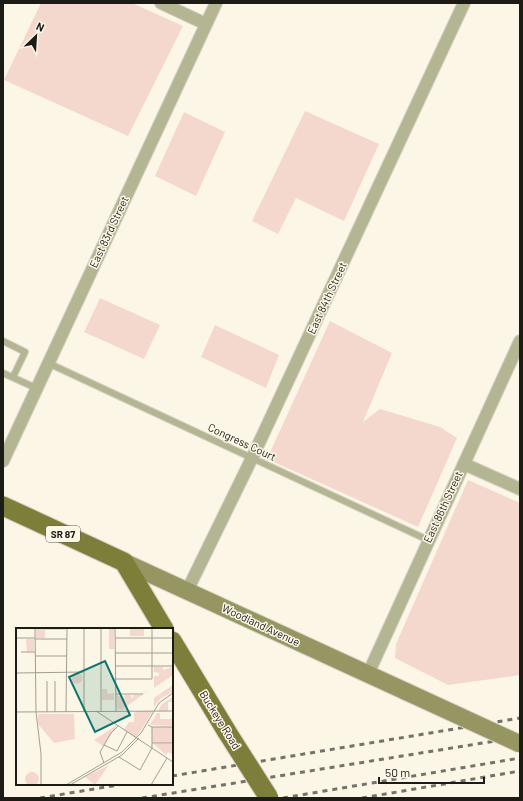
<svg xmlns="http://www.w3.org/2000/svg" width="523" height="801" font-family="Barlow,sans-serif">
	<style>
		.green { fill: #f4d8cd }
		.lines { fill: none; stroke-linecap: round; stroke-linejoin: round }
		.lane-casing { stroke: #d8d3c6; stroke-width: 8 }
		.street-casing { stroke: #d8d3c6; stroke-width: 14 }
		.secondary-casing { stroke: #d8d3c6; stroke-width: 19 }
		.primary-casing { stroke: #d8d3c6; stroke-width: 21 }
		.lane { stroke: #b4b693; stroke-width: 6 }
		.street { stroke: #b4b693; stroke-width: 12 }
		.secondary { stroke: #959661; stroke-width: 17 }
		.primary { stroke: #7e7e3b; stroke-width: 19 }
		.rail { stroke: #767269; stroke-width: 3; stroke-dasharray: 5 5; stroke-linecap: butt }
		.secondary-bridge-casing { stroke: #d8d3c6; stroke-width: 19; stroke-linecap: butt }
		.primary-bridge-casing { stroke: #d8d3c6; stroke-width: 21; stroke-linecap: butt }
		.secondary-bridge { stroke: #959661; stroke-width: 17 }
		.primary-bridge { stroke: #7e7e3b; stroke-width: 19 }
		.labels { text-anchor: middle; stroke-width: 3; stroke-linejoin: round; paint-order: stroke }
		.shield { fill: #fcf6e7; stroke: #605d55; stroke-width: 1 }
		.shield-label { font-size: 10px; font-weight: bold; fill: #1d1b16 }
		.street-label { font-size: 11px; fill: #1d1b16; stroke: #fcf6e7 }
		.inset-road { fill: none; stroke: #a39e93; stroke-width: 1 }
		.view { fill: #0f766e; fill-opacity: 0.15; stroke: #0f766e; stroke-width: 2 }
		.inset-edge { fill: none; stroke: #1d1b16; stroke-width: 2 }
	</style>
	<rect width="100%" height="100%" fill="#fcf6e7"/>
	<!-- green -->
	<g class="green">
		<path d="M 41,3 L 132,3 L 183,26 L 128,136 L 4,80 Z"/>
		<path d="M 305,111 L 379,144 L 344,221 L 296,198 L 278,234 L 252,221 Z"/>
		<path d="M 184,112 L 225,132 L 196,196 L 155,176 Z"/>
		<path d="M 100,298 L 160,325 L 144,359 L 84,332 Z"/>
		<path d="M 330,321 L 392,353 L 363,422 L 380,409 L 440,427 L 457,438 L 418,527 L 267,459 Z"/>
		<path d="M 215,325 L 279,355 L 266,388 L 201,357 Z"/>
		<path d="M 468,480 L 520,503 L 520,675 L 448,685 L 395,658 L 396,644 Z"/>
	</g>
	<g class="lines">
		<!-- lane casing -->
		<g class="lane-casing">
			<g id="lane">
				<path d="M 3,341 L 25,352 L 13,377"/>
				<path d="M 48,363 L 428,540"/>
				<path d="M 3,373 L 36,388"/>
			</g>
		</g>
		<!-- street casing -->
		<g class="street-casing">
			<g id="street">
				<path d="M 161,3 L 206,24"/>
				<path d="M 3,461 L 216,3"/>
				<path d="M 464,464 L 520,489"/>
				<path d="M 187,591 L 252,458 L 464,3"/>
				<path d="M 368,674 L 520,341"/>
			</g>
		</g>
		<!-- secondary casing -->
		<g class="secondary-casing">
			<path id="secondary" d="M 124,562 L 407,692"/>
		</g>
		<!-- primary casing -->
		<g class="primary-casing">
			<g id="primary">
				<path d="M 3,506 L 124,562 L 164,629"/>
				<path d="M 172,641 L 227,732"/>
			</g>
		</g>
		<!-- lane -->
		<use href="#lane" class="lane"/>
		<!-- street -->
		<use href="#street" class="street"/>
		<!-- secondary -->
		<use href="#secondary" class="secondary"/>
		<!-- primary -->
		<use href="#primary" class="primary"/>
		<!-- rail -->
		<g class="rail">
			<path d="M 172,776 L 520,718"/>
			<path d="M 40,798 L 124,784"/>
			<path d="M 142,798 L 520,737"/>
			<path d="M 283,798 L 520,758"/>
			<path d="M 362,798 L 520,771"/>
		</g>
		<!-- secondary-bridge casing -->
		<g class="secondary-bridge-casing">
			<path id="secondary-bridge" d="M 407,692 L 520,744"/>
		</g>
		<!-- primary-bridge casing -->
		<g class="primary-bridge-casing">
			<path id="primary-bridge" d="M 227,732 L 269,798"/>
		</g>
		<!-- secondary-bridge -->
		<use href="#secondary-bridge" class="secondary-bridge"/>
		<!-- primary-bridge -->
		<use href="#primary-bridge" class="primary-bridge"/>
	</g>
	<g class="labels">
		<!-- shield labels -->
		<rect class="shield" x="46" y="526" width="34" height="16" rx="3"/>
		<g class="shield-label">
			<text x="63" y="538">SR 87</text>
		</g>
		<!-- street labels -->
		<g class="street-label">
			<text transform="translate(109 232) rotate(-65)" y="4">East 83rd Street</text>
			<text transform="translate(327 298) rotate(-65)" y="4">East 84th Street</text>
			<text transform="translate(242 442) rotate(25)" y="4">Congress Court</text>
			<text transform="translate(443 507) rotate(-65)" y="4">East 86th Street</text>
			<text transform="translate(261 625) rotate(25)" y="4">Woodland Avenue</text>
			<text transform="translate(220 720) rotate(58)" y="4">Buckeye Road</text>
		</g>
	</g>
	<!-- overview -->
	<g transform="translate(16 628)">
		<rect width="157" height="157" fill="#fcf6e7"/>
		<path d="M 20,0 L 50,0 L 50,2 L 29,2 L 29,10 L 20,10 ZM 93,1 L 98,1 L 98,21 L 93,21 ZM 114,1 L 128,1 L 128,8 L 114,8 ZM 10,11 L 18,11 L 18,23 L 11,24 ZM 138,39 L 147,39 L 147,42 L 157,39 L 157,47 L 138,60 L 138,48 L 143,48 L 143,45 L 138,44 ZM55.5 50a5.5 5.5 0 1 1 11 0a5.5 5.5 0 1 1-11 0ZM 157,57 L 157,64 L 145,70 L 138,79 L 138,70 ZM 86,61 L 91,61 L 92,66 L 98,65 L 98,72 L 86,72 ZM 134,61 L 106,82 L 101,81 L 100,67 L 108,70 L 109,67 L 114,67 L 117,71 L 117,67 L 125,67 ZM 157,69 L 157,74 L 152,74 L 152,83 L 142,83 L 146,76 ZM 121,83 L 137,83 L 120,110 L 108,102 L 113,94 L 118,94 L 118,85 ZM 141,85 L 144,85 L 144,91 L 155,91 L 157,85 L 157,98 L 134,97 ZM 22,86 L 58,86 L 59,111 L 38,115 L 22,96 ZM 101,97 L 87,118 L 78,112 ZM 136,99 L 157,99 L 157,115 L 136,115 ZM 138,116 L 157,116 L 157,127 L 152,124 L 150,127 ZM 93,137 L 79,157 L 69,149 ZM9 151a7 7 0 1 1 14 0a7 7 0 1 1-14 0Z" fill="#f4d8cd"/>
		<path class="inset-road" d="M 19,0 L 20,84 L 25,126 L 25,157M 99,0 L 100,83M 0,10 L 19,10M 99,10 L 157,10M 19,11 L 51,11M 5,24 L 19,24M 99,25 L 157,25M 19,28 L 51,28M 99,38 L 157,38M 0,45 L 68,44M 99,51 L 136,51 L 136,0M 31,53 L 31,84M 39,53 L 39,84M 100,66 L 127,66M 68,83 L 68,0M 80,83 L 157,134M 85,83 L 85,0M 0,84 L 157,83M 50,84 L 51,0M 132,97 L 136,99 L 157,99M 136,115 L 157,115M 88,117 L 101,123 L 111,104M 103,129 L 124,142 L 136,120 L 136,99M 88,135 L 84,124 L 95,105 L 102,98M 50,157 L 106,124 L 125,105 L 143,75 L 157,65M 54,157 L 106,127 L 123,110M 135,157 L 151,130"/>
		<path class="view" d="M 89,33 L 114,87 L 79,104 L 53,49 Z"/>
		<rect width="157" height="157" class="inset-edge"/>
	</g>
	<!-- border -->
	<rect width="523" height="801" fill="none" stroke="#1d1b16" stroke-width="8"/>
	<!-- north arrow -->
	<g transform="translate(36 36) rotate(25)" stroke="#fcf6e7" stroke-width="3" paint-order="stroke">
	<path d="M0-3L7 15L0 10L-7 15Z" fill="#1d1b16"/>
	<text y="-6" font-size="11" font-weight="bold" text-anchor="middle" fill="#1d1b16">N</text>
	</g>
	<!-- scale -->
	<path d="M379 777v6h105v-6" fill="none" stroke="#1d1b16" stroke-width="2"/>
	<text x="385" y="777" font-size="12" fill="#1d1b16" stroke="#fcf6e7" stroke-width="3" paint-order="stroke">50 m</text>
</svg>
